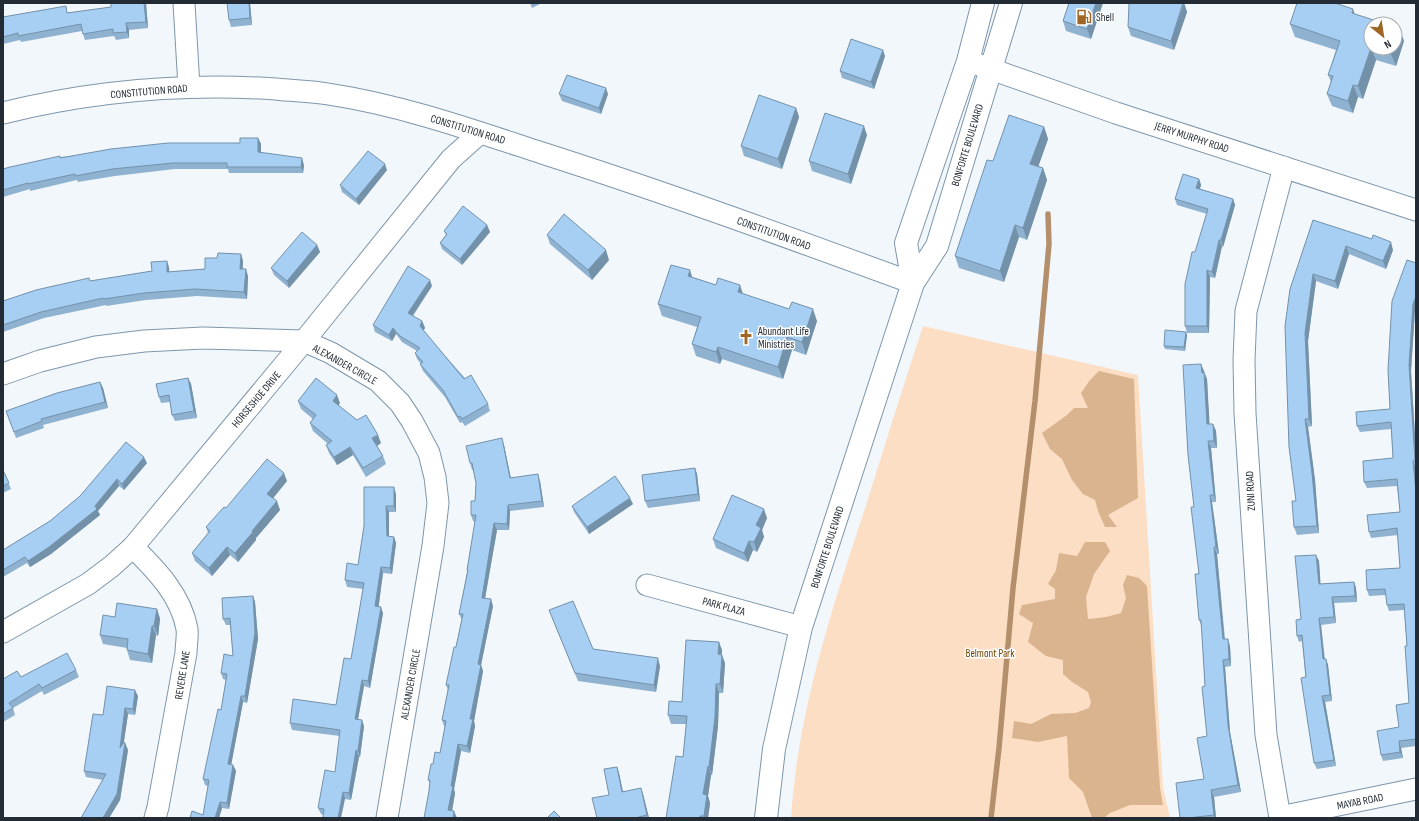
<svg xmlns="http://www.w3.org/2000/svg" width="1419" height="821" font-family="'Sofia Sans Condensed',sans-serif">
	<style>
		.green { fill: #fbdec3 }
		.forest { fill: #dab48f }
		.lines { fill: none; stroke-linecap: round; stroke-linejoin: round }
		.stream { stroke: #b48f6b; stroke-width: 5.5 }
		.minor-casing { stroke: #7e96aa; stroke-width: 23 }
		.major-casing { stroke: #7e96aa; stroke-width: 24 }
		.minor { stroke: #fff; stroke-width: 21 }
		.major { stroke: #fff; stroke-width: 22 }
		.wall { fill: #8fb2d1 }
		.shaded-wall { fill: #7491aa }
		.building { fill: #a6cff3; stroke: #7491aa }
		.labels { text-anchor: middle; stroke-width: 3; stroke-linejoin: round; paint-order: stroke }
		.poi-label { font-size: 11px; fill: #232c35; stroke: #fff; text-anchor: start }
		.street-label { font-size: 11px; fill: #232c35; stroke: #fff }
		.park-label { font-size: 11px; fill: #724200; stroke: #fff }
	</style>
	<rect width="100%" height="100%" fill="#f2f7fc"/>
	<!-- green -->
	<path class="green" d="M 923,326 L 1138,375 L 1163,787 L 1170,818 L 791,818 C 798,708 834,603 868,499 C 886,441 904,384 923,326 Z"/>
	<!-- forest -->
	<g class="forest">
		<path d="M 1099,371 L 1134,379 L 1138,498 L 1108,515 L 1117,527 L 1105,527 L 1098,511 L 1095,500 L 1083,494 L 1072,480 L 1062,459 L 1050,449 L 1042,433 L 1067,415 L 1074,408 L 1088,408 L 1081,393 L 1090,380 Z"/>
		<path d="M 1085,542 L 1105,542 L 1110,551 L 1094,574 L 1086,597 L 1088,619 L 1106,617 L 1121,613 L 1126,598 L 1123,585 L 1127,575 L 1139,578 L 1147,586 L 1160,788 L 1163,805 L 1130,805 L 1110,813 L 1104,818 L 1092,818 L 1083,792 L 1069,778 L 1067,736 L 1038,742 L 1012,738 L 1014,721 L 1031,724 L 1051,714 L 1075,713 L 1089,708 L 1091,702 L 1088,692 L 1072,682 L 1063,674 L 1063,660 L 1046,656 L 1028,642 L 1033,623 L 1019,614 L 1022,605 L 1055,599 L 1055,589 L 1048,584 L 1056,570 L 1059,553 L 1077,556 Z"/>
	</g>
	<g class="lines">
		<!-- stream -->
		<path class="stream" d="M 991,818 L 999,748 L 1013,588 L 1035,401 L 1049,244 L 1048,214"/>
		<!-- minor casing -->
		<g class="minor-casing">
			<g id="minor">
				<path d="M 184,3 L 189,87"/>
				<path d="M 968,61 L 1116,113 L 1416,210"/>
				<path d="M 3,113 C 92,91 184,83 276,89 C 293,91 310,91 328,94 C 401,105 472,130 542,153 C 667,193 790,238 913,283"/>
				<path d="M 3,374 L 40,361 L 96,347 L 144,341 L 203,338 L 304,341 L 331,353 L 378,381 L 400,403 L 412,421 L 429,453 L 435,477 L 438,503 L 433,546 L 387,818"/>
				<path d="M 133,547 C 156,570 181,595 187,629 C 188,636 186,646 186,653 L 158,807 L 155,818"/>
				<path d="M 647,585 L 801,627"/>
				<path d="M 3,632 L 88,584 L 112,566 L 133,547 L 304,341 L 451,159 L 480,133"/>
				<path d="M 1280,817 L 1416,789"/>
				<path d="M 1280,818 L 1266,735 L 1245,413 L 1244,360 L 1246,311 L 1284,167"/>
			</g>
		</g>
		<!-- major casing -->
		<g class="major-casing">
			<g id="major">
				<path d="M 913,283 L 906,243 L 968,61 L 983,3"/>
				<path d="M 766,818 L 774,749 L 801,627 L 913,283 L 937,246 L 1011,3"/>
			</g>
		</g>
		<!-- minor -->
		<use href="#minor" class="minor"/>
		<!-- major -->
		<use href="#major" class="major"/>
	</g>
	<!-- wall -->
	<g class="wall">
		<path d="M 111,3 L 146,3 L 148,28 L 129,30 L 129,38 L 116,40 L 114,36 L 85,40 L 82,31 L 21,42 L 20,40 L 3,44 L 3,17 L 68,13 L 111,7 Z"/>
		<path d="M 227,3 L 250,3 L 252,25 L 231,27 L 229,20 Z"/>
		<path d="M 530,3 L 542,3 L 532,8 Z"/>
		<path d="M 1069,3 L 1103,3 L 1091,39 L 1066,31 L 1063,21 Z"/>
		<path d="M 1184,3 L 1187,12 L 1174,50 L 1131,36 L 1128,27 Z"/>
		<path d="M 1355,14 L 1404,41 L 1396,66 L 1376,60 L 1363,99 L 1358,97 L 1353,113 L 1332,106 L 1327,94 L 1331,82 L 1328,75 L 1336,50 L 1295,37 L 1290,24 Z"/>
		<path d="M 885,56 L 874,89 L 842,78 L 840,71 Z"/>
		<path d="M 559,94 L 608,94 L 601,114 L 562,101 Z"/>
		<path d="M 796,108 L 799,117 L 782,169 L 744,156 L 741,146 Z"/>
		<path d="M 1044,127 L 1048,139 L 1038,166 L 1043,168 L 1047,180 L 1027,240 L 1019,237 L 1004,282 L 959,268 L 955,256 L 993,161 Z"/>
		<path d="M 867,135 L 851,184 L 812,171 L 809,161 Z"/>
		<path d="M 258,138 L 261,144 L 261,152 L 304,165 L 303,173 L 229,173 L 228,169 L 175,169 L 115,176 L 78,182 L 77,180 L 30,191 L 30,189 L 3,197 L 3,169 L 60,157 L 240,143 Z"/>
		<path d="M 387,170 L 359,205 L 342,192 L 340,185 Z"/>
		<path d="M 1199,179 L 1201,185 L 1200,189 L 1233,199 L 1235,205 L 1223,247 L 1222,246 L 1215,278 L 1210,277 L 1209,333 L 1187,333 L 1185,326 L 1207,214 L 1177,205 L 1175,199 Z"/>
		<path d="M 1313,220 L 1393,250 L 1386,269 L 1349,254 L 1338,289 L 1316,281 L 1308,341 L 1312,426 L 1308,427 L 1315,480 L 1319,533 L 1297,535 L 1294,527 L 1296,501 Z"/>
		<path d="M 487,225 L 490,232 L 462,265 L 442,249 L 440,243 L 446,235 L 444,231 Z"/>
		<path d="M 547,235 L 609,260 L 592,280 L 550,244 Z"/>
		<path d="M 317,245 L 320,252 L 289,288 L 274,275 L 271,268 Z"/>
		<path d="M 241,254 L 243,261 L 243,269 L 248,276 L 247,299 L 197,296 L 146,300 L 106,306 L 106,305 L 44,318 L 3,332 L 3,301 L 90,281 L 152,271 L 169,267 L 169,272 L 205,269 L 217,258 Z"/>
		<path d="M 1416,263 L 1416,309 L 1415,310 L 1411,371 L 1416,451 L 1416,467 L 1415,467 L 1416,478 L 1416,746 L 1401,748 L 1403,758 L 1383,761 L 1381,755 L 1399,727 L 1409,703 L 1407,646 L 1404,610 L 1389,611 L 1387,605 L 1386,595 L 1369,596 L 1367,590 L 1400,568 L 1398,535 L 1371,538 L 1369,532 L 1400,512 L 1397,486 L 1367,488 L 1364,482 L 1393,458 L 1391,429 L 1360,432 L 1357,426 L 1390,409 Z"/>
		<path d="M 692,277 L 743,294 L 817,321 L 806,355 L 792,350 L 783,379 L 722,359 L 720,364 L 696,356 L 692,344 L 697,327 L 662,316 L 658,304 Z"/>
		<path d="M 432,286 L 413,316 L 422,321 L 425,328 L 423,331 L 488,404 L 490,411 L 465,426 L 462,422 L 460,423 L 445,397 L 423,371 L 420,364 L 421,364 L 417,359 L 415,353 L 417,351 L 402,342 L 396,334 L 392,341 L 375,332 L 373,325 Z"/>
		<path d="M 1187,335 L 1185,351 L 1165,349 L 1164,346 Z"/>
		<path d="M 1201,364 L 1207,379 L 1209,424 L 1213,424 L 1216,431 L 1217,448 L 1211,448 L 1216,502 L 1212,502 L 1219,554 L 1217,554 L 1225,639 L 1230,646 L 1231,666 L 1225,667 L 1230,732 L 1241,792 L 1214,797 L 1216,818 L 1180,818 L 1204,779 L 1207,736 L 1205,686 L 1202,627 L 1199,620 L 1199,574 L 1194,507 Z"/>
		<path d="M 188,378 L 191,384 L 197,418 L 175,421 L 172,415 L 170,402 L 161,403 L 159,397 Z"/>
		<path d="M 100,382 L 103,388 L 108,408 L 43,425 L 44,428 L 16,438 L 6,411 Z"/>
		<path d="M 298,401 L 340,403 L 338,405 L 381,443 L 377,446 L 383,456 L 386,464 L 366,477 L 353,455 L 337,465 L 329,453 L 326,445 L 328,444 L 313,431 L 310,423 L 313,419 L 301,409 Z"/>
		<path d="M 504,445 L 511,478 L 540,481 L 544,507 L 510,511 L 509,530 L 497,530 L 485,598 L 493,606 L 481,665 L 483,671 L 474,721 L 475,726 L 470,753 L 461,751 L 454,789 L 455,793 L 452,811 L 457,818 L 429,791 L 430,783 L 428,780 L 433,764 L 440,753 L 445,726 L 444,726 L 442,720 L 448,690 L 446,685 L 456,647 L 462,620 L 459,614 L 467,572 L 467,570 L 475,522 L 473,521 L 471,515 L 475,501 L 476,483 L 473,470 L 472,470 L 470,463 Z"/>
		<path d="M 147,463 L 124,490 L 119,486 L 98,511 L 100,515 L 51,554 L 30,567 L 27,563 L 3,577 L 3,550 L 50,521 L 80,496 Z"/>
		<path d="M 695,468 L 697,474 L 700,501 L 648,508 L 645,501 Z"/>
		<path d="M 3,470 L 11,489 L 3,493 Z"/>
		<path d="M 287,481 L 273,498 L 280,510 L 256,538 L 256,540 L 238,562 L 230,555 L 212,576 L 195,561 L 192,553 L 208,533 L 206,527 L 226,508 Z"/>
		<path d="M 396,494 L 396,512 L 389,512 L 389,536 L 394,537 L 396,543 L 392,574 L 383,573 L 378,606 L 383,613 L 370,688 L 364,686 L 358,719 L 364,726 L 360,757 L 359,757 L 351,800 L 345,799 L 323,815 L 321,814 L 318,808 L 335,772 L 340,736 L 292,730 L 290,723 L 336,705 L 351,659 L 363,589 L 347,587 L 345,580 L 358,565 L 364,526 Z"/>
		<path d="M 633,504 L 589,534 L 574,512 L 572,506 Z"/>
		<path d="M 767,518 L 762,530 L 764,537 L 757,552 L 753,550 L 748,562 L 716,548 L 713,539 Z"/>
		<path d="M 1319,561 L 1320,584 L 1354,582 L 1356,588 L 1357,602 L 1334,603 L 1336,623 L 1321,625 L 1325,659 L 1326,659 L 1328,665 L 1332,701 L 1325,702 L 1336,766 L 1317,769 L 1314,763 L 1302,641 L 1299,642 L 1297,636 Z"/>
		<path d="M 253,596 L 255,602 L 258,639 L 247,703 L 243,702 L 231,765 L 233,765 L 236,771 L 229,809 L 222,808 L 219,818 L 190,818 L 203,815 L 208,786 L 205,785 L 203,779 L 221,710 L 226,680 L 223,679 L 221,673 L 233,656 L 230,625 L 226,625 L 223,619 Z"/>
		<path d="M 157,609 L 160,619 L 158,636 L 156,635 L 152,663 L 130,660 L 127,650 L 127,648 L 103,644 L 100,635 L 115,617 Z"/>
		<path d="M 552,618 L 593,649 L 660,666 L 656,692 L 578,681 Z"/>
		<path d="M 722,650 L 721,655 L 725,663 L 723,693 L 719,693 L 718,726 L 712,775 L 711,775 L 708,796 L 710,803 L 708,818 L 666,818 L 683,757 L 686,724 L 671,724 L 668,715 L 682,702 Z"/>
		<path d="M 76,670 L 79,677 L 44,695 L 42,691 L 13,708 L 15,715 L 3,722 L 3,679 Z"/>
		<path d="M 138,696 L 135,715 L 128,714 L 124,742 L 125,743 L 128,750 L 120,800 L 109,818 L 81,818 L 103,780 L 86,777 L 84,771 L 103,715 Z"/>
		<path d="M 617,767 L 619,773 L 623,791 L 643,794 L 649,818 L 597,818 L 609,795 Z"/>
	</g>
	<!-- shaded-wall -->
	<g class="shaded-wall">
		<path d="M 144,3 L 146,3 L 148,28 L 146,22 Z"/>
		<path d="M 249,3 L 250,3 L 252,25 L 250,18 Z"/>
		<path d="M 1096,3 L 1103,3 L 1091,39 L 1087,29 Z"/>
		<path d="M 1184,3 L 1187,12 L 1174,50 L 1171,41 Z"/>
		<path d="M 1353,9 L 1357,21 L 1352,13 Z"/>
		<path d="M 126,23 L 129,30 L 129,38 L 127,32 Z"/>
		<path d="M 1400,29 L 1404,41 L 1396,66 L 1391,54 L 1393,48 L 1395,48 L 1395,43 Z"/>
		<path d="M 1371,48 L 1376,60 L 1363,99 L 1358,86 Z"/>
		<path d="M 883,50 L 885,56 L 874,89 L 871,82 Z"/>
		<path d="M 1353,85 L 1358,97 L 1353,113 L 1348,101 Z"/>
		<path d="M 606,88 L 608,94 L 601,114 L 599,108 Z"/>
		<path d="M 796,108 L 799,117 L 782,169 L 778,159 Z"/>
		<path d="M 864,126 L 867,135 L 851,184 L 848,174 Z"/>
		<path d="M 1044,127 L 1048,139 L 1035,176 L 1030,164 Z"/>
		<path d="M 258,138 L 261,144 L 261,159 L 258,152 Z"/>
		<path d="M 302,158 L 304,165 L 303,173 L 301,167 Z"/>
		<path d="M 385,164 L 387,170 L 359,205 L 356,199 Z"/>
		<path d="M 1043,168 L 1047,180 L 1027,240 L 1023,228 Z"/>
		<path d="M 1199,179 L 1201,185 L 1198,194 L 1196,188 Z"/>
		<path d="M 1233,199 L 1235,205 L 1223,247 L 1221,240 Z"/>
		<path d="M 487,225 L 490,232 L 462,265 L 460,259 Z"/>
		<path d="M 1015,225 L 1019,237 L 1004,282 L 1000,271 Z"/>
		<path d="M 1219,240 L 1222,246 L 1215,278 L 1212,272 Z"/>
		<path d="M 1391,242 L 1393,250 L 1386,269 L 1383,261 Z"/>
		<path d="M 317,245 L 320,252 L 289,288 L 287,281 Z"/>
		<path d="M 1346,246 L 1349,254 L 1338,289 L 1335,281 Z"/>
		<path d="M 606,250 L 609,260 L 592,280 L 588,270 Z"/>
		<path d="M 241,254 L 243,261 L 242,275 L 240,269 Z"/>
		<path d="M 167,261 L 169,267 L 170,278 L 167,272 Z"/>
		<path d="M 246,269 L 248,276 L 247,299 L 244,292 Z"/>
		<path d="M 690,270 L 694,283 L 688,276 Z"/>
		<path d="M 1207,270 L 1210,277 L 1209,333 L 1207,326 Z"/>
		<path d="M 1313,274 L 1316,281 L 1308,341 L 1312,426 L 1309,419 L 1305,333 Z"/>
		<path d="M 430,280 L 432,286 L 410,319 L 408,313 Z"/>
		<path d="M 740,285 L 744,297 L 738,292 Z"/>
		<path d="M 1416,296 L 1416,309 L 1415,310 L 1411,371 L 1416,451 L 1416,465 L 1415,461 L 1409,365 L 1413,304 Z"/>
		<path d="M 813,309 L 817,321 L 806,355 L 802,342 Z"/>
		<path d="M 422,321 L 425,328 L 422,333 L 420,326 Z"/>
		<path d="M 393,328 L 396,334 L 392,341 L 389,335 Z"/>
		<path d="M 1186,332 L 1187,335 L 1185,351 L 1184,347 Z"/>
		<path d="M 787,337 L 792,350 L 783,379 L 778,367 Z"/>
		<path d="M 718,347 L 722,359 L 720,364 L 716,352 Z"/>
		<path d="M 1201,364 L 1204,371 L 1204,380 L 1202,373 Z"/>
		<path d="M 1204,372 L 1207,379 L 1210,431 L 1207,424 Z"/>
		<path d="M 188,378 L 191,384 L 197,418 L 194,411 Z"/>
		<path d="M 100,382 L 103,388 L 108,408 L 105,402 Z"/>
		<path d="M 337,395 L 340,403 L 336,409 L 333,401 Z"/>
		<path d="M 1305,419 L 1308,427 L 1315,480 L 1319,533 L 1317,526 Z"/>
		<path d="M 1213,424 L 1216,431 L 1217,448 L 1214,441 Z"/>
		<path d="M 378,435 L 381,443 L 375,447 L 372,438 Z"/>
		<path d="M 502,438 L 504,445 L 512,485 L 510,478 Z"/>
		<path d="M 1208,441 L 1211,448 L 1216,502 L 1214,495 Z"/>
		<path d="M 350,447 L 353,455 L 337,465 L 334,457 Z"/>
		<path d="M 144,457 L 147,463 L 124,490 L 122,484 Z"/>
		<path d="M 1413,461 L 1415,467 L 1416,478 L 1416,492 Z"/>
		<path d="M 695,468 L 697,474 L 700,501 L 698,494 Z"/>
		<path d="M 284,473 L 287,481 L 270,502 L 267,494 Z"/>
		<path d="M 538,474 L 540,481 L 544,507 L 542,501 Z"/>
		<path d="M 117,479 L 119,486 L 98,511 L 100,515 L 51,554 L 30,567 L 28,561 L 95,506 Z"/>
		<path d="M 394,487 L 396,494 L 396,512 L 394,506 Z"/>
		<path d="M 1210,495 L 1212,502 L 1219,554 L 1216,547 Z"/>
		<path d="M 630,498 L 633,504 L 589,534 L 587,527 Z"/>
		<path d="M 277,501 L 280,510 L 256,538 L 256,540 L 238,562 L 235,553 L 252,531 Z"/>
		<path d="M 508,505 L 510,511 L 509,530 L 507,524 Z"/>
		<path d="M 386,506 L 389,512 L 389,542 L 387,536 Z"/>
		<path d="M 764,509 L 767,518 L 762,530 L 764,537 L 757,552 L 754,542 L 756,525 Z"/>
		<path d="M 494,523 L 497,530 L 484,604 L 482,598 Z"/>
		<path d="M 394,537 L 396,543 L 392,574 L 390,568 Z"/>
		<path d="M 749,541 L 753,550 L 748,562 L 744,553 Z"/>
		<path d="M 227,547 L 230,555 L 212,576 L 209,568 Z"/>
		<path d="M 1214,547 L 1217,554 L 1225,646 L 1223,639 Z"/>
		<path d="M 1316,555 L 1319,561 L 1321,590 L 1319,584 Z"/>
		<path d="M 381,567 L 383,573 L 378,612 L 375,606 Z"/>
		<path d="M 1354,582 L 1356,588 L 1357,602 L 1355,596 Z"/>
		<path d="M 253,596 L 255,602 L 258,639 L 247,703 L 245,696 Z"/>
		<path d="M 1332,597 L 1334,603 L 1336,623 L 1334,617 Z"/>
		<path d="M 491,599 L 493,606 L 481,665 L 483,671 L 474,721 L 475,726 L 470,753 L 467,746 L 478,664 Z"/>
		<path d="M 381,607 L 383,613 L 370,688 L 368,681 Z"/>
		<path d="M 157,609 L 160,619 L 158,636 L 154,626 Z"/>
		<path d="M 1319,618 L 1321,625 L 1325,666 L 1323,659 Z"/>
		<path d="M 152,626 L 156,635 L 152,663 L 148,654 Z"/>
		<path d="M 1228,639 L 1230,646 L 1231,666 L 1229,659 Z"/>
		<path d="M 719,642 L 722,650 L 721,663 L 718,654 Z"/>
		<path d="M 722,655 L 725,663 L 723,693 L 720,684 Z"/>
		<path d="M 658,658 L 660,666 L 656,692 L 654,685 Z"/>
		<path d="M 1326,659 L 1328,665 L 1332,701 L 1330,695 Z"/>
		<path d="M 1223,660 L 1225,667 L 1230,732 L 1241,792 L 1238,785 L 1228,725 Z"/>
		<path d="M 362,680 L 364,686 L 357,725 L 355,719 Z"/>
		<path d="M 716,684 L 719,693 L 718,726 L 712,775 L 709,767 Z"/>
		<path d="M 135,690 L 138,696 L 135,715 L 133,709 Z"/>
		<path d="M 241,696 L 243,702 L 230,771 L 228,764 Z"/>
		<path d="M 1322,696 L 1325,702 L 1336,766 L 1334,760 Z"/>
		<path d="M 125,708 L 128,714 L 122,754 L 120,748 Z"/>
		<path d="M 362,720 L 364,726 L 360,757 L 358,751 Z"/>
		<path d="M 1399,741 L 1401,748 L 1403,758 L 1400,752 Z"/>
		<path d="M 125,743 L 128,750 L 120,800 L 109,818 L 103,818 Z"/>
		<path d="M 458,744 L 461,751 L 454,789 L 455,793 L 451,817 L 448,810 L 451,786 Z"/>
		<path d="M 356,750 L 359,757 L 351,800 L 349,793 Z"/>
		<path d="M 233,765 L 236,771 L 229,809 L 227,803 Z"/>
		<path d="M 708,766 L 711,775 L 708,796 L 710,803 L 708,818 L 704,818 L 704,816 L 703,794 Z"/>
		<path d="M 617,767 L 619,773 L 624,798 L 622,792 Z"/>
		<path d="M 641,788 L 643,794 L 649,818 L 647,815 Z"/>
		<path d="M 1211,790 L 1214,797 L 1216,818 L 1215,818 L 1214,815 Z"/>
		<path d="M 343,792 L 345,799 L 341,818 L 338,818 Z"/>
		<path d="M 220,802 L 222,808 L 219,818 L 215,818 Z"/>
		<path d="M 454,811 L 457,818 L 453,818 Z"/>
	</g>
	<!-- building -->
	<g class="building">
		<path d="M 111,3 L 144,3 L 146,22 L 126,23 L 127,32 L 113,33 L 113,29 L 83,34 L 81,24 L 18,36 L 18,33 L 3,37 L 3,17 L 66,6 L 67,13 L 111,7 Z"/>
		<path d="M 227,3 L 249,3 L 250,18 L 229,20 Z"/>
		<path d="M 1069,3 L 1096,3 L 1087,29 L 1063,21 Z"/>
		<path d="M 1131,3 L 1183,3 L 1171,41 L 1128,27 L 1129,4 Z"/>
		<path d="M 1297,3 L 1335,3 L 1353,9 L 1352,13 L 1386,24 L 1371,24 L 1371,48 L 1358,86 L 1353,85 L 1348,101 L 1327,94 L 1333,76 L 1328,75 L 1340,41 L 1290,24 Z"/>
		<path d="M 1395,27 L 1400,29 L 1395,43 Z"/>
		<path d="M 851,39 L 883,50 L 871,82 L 840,71 Z"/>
		<path d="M 1372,48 L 1393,48 L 1391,54 Z"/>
		<path d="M 567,75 L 606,88 L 599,108 L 559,94 Z"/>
		<path d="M 759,95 L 796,108 L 778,159 L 741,146 Z"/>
		<path d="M 825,113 L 864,126 L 848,174 L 809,161 Z"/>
		<path d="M 1009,115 L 1044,127 L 1030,164 L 1043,168 L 1023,228 L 1015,225 L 1000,271 L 955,256 L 987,160 L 993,161 Z"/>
		<path d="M 240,138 L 258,138 L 258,152 L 302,158 L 301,167 L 227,167 L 227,163 L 173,163 L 112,169 L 75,176 L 75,174 L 28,184 L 28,183 L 3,190 L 3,169 L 10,167 L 60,156 L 60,158 L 111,149 L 168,143 L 240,143 Z"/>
		<path d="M 368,151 L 385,164 L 356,199 L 340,185 Z"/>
		<path d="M 1183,174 L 1199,179 L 1196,188 L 1233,199 L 1221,240 L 1219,240 L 1212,272 L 1207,270 L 1207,326 L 1185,326 L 1185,284 L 1192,252 L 1195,252 L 1208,209 L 1175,199 Z"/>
		<path d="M 463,206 L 487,225 L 460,259 L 440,243 L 447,234 L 444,231 Z"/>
		<path d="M 564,214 L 606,250 L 588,270 L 547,235 Z"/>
		<path d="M 1313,220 L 1372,239 L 1373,235 L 1391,242 L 1383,261 L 1346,246 L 1335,281 L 1313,274 L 1305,333 L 1309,419 L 1305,419 L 1312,473 L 1317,526 L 1294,527 L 1292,501 L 1296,501 L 1289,447 L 1285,326 L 1290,289 Z"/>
		<path d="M 302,232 L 317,245 L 287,281 L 271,268 Z"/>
		<path d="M 218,253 L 241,254 L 240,269 L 246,269 L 244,292 L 195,289 L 144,293 L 104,299 L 103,298 L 41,312 L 3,325 L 3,301 L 36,290 L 89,278 L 90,281 L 152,271 L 151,262 L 167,261 L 167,272 L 205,269 L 205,258 L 217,258 Z"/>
		<path d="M 1407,260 L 1416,263 L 1416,296 L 1413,304 L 1409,365 L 1415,461 L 1413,461 L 1416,492 L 1416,739 L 1399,741 L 1400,752 L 1381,755 L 1377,731 L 1399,727 L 1396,705 L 1409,703 L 1405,646 L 1407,646 L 1404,604 L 1387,605 L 1385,589 L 1367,590 L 1366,570 L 1400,568 L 1397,528 L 1369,532 L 1367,515 L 1400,512 L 1397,479 L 1364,482 L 1363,461 L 1393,458 L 1391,422 L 1357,426 L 1356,412 L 1390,409 L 1388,370 L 1392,301 Z"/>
		<path d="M 671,265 L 690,270 L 688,276 L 716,285 L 718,278 L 740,285 L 738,292 L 789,309 L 792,302 L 813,309 L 802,342 L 787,337 L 778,367 L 718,347 L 716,352 L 692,344 L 701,317 L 658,304 Z"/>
		<path d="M 408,266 L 430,280 L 408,313 L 422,321 L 420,326 L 464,379 L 471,375 L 488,404 L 462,419 L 460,416 L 458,417 L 443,390 L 420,364 L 423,362 L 415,353 L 420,348 L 400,336 L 393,328 L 389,335 L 373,325 Z"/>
		<path d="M 1165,330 L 1186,332 L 1184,347 L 1164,346 Z"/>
		<path d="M 1201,364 L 1202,373 L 1204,372 L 1207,424 L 1213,424 L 1214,441 L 1208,441 L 1214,495 L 1210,495 L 1216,547 L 1214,547 L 1223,639 L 1228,639 L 1229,659 L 1223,660 L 1228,725 L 1238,785 L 1211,790 L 1214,815 L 1188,818 L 1180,818 L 1176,783 L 1204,779 L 1197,738 L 1207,736 L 1202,687 L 1205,686 L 1201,620 L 1199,620 L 1195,574 L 1199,574 L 1191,507 L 1194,507 L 1188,455 L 1183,365 Z"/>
		<path d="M 188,378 L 194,411 L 172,415 L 169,395 L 159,397 L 156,384 Z"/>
		<path d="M 316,378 L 337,395 L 333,401 L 357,420 L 366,415 L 378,435 L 372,438 L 383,456 L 363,468 L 350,447 L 334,457 L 326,445 L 332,441 L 310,423 L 316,415 L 298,401 Z"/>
		<path d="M 100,382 L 105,402 L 41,419 L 42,421 L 14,432 L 6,411 L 57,393 Z"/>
		<path d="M 502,438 L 510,478 L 538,474 L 542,501 L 508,505 L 507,524 L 494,523 L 482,598 L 491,599 L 478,664 L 481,665 L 470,719 L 473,719 L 467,746 L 458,744 L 451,786 L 453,786 L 448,810 L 454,811 L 453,818 L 424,818 L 429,791 L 430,780 L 428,780 L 431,764 L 433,764 L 435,752 L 440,753 L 446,721 L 442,720 L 449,685 L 446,685 L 454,647 L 456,647 L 463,614 L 459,614 L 468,570 L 467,570 L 476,515 L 471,515 L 471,501 L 475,501 L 476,483 L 472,463 L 470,463 L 466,446 Z"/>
		<path d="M 126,442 L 144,457 L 122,484 L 117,479 L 95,506 L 97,509 L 49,547 L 28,561 L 25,557 L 3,570 L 3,550 L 50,521 L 80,496 Z"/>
		<path d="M 267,459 L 284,473 L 267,494 L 277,501 L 252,531 L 253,532 L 235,553 L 227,547 L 209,568 L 192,553 L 210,531 L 206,527 L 224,507 L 226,508 Z"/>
		<path d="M 695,468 L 698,494 L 645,501 L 642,475 Z"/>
		<path d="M 3,470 L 9,483 L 3,486 Z"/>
		<path d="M 615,476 L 630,498 L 587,527 L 572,506 Z"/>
		<path d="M 364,487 L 394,487 L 394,506 L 386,506 L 387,536 L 394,537 L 390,568 L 381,567 L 375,606 L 381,607 L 368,681 L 362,680 L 355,719 L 362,720 L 358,751 L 356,750 L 349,793 L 343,792 L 338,818 L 323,818 L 324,809 L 318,808 L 325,770 L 335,772 L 340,730 L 290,723 L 293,699 L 336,705 L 344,658 L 351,659 L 364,583 L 345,580 L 347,563 L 358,565 L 364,526 Z"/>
		<path d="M 732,495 L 764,509 L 756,525 L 761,528 L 754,542 L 749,541 L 744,553 L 713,539 Z"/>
		<path d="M 1316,555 L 1319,584 L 1354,582 L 1355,596 L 1332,597 L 1334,617 L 1319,618 L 1323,659 L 1326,659 L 1330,695 L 1322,696 L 1334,760 L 1314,763 L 1301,678 L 1306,677 L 1302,635 L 1297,636 L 1296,620 L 1301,619 L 1295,556 Z"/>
		<path d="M 253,596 L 255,633 L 245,696 L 241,696 L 228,764 L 233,765 L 227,803 L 220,802 L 215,818 L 190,818 L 192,811 L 203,815 L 209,780 L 203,779 L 218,709 L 221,710 L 227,674 L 221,673 L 224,654 L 233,656 L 230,618 L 223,619 L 222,598 Z"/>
		<path d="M 573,601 L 593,649 L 658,658 L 654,685 L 575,673 L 549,610 Z"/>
		<path d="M 117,603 L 157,609 L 154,626 L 152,626 L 148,654 L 127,650 L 128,639 L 100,635 L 103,615 L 115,617 Z"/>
		<path d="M 686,640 L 719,642 L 718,654 L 722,655 L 720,684 L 716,684 L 715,717 L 709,767 L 708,766 L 703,794 L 707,795 L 704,816 L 700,816 L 700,818 L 666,818 L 676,756 L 683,757 L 687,716 L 668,715 L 669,701 L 682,702 Z"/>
		<path d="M 67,653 L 76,670 L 42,688 L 39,684 L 9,703 L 13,708 L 3,714 L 3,679 L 17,671 L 21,677 Z"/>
		<path d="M 107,686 L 135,690 L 133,709 L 125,708 L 120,748 L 124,742 L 125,743 L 117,794 L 103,818 L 81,818 L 106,774 L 84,771 L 93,714 L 103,715 Z"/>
		<path d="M 617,767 L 622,792 L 641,788 L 647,815 L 635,818 L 597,818 L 592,798 L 609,795 L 604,769 Z"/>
		<path d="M 554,811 L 561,818 L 547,818 Z"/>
	</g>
	<!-- icons -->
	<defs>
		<g id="fuel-bare" transform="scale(1.2)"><path d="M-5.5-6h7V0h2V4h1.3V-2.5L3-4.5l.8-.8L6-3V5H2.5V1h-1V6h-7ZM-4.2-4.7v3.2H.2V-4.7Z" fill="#9f6623" stroke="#fff" stroke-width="2.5" paint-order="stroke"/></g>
		<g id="church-bare" transform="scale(1.2)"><path d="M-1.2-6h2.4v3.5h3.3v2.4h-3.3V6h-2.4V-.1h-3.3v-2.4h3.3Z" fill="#9f6623" stroke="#fff" stroke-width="2.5" paint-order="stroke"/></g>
	</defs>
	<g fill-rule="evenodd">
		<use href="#fuel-bare" x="1084" y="17"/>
		<use href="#church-bare" x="746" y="337"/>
	</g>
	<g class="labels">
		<!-- poi labels -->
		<g class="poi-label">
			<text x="1096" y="21">Shell</text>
			<text x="758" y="335">Abundant Life<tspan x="758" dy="13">Ministries</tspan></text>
		</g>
		<!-- street labels -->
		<g class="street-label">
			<text transform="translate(149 91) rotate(-5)" y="4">CONSTITUTION ROAD</text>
			<text transform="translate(468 129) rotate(17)" y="4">CONSTITUTION ROAD</text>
			<text transform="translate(1192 137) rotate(18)" y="4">JERRY MURPHY ROAD</text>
			<text transform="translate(967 145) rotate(-73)" y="4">BONFORTE BOULEVARD</text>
			<text transform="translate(774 233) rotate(20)" y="4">CONSTITUTION ROAD</text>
			<text transform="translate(345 364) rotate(29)" y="4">ALEXANDER CIRCLE</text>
			<text transform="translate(256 399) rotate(-50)" y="4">HORSESHOE DRIVE</text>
			<text transform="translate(1250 491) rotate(-93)" y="4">ZUNI ROAD</text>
			<text transform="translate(827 547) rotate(-72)" y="4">BONFORTE BOULEVARD</text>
			<text transform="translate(724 606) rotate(15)" y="4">PARK PLAZA</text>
			<text transform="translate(182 675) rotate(-81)" y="4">REVERE LANE</text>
			<text transform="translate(410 684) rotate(-80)" y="4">ALEXANDER CIRCLE</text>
			<text transform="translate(1360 801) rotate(-11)" y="4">MAYAB ROAD</text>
		</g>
		<!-- park labels -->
		<g class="park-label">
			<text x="990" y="657">Belmont Park</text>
		</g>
	</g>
	<!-- border -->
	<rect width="1419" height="821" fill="none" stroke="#232c35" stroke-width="8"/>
	<!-- north arrow -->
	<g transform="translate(1383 36) rotate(150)"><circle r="19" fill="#ffffff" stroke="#a7abae"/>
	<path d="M0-3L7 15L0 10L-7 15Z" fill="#9f6623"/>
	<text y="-6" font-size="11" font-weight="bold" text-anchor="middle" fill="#232c35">N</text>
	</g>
</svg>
